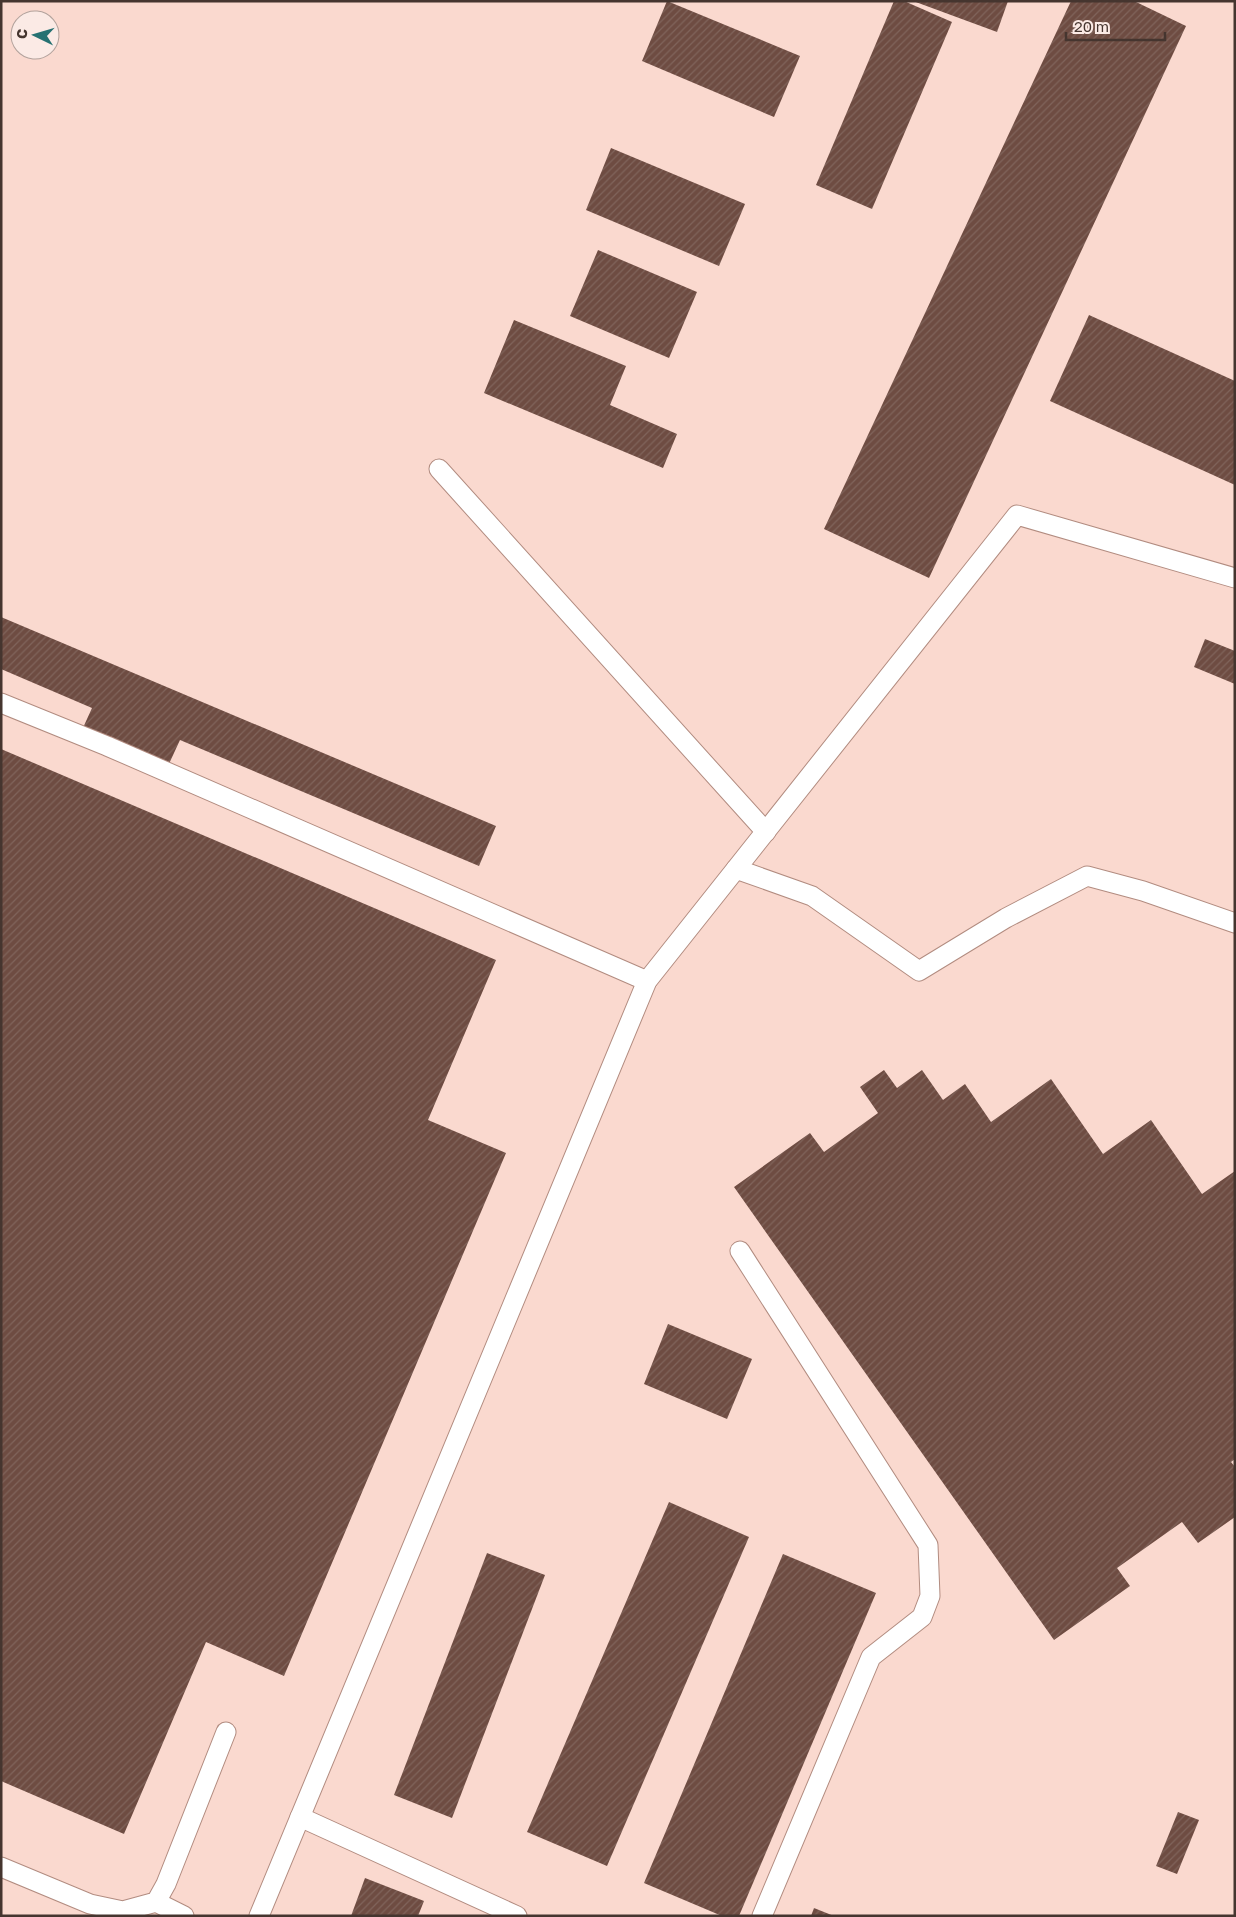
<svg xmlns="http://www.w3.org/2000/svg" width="1236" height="1917" font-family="'Golos Text',sans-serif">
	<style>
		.building { fill: url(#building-hatch) }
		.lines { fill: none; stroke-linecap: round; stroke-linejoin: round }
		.service-casing { stroke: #b28c80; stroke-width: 21 }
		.service { stroke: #fff; stroke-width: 19 }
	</style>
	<defs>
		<pattern id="building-hatch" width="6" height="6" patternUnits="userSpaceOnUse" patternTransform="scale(1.25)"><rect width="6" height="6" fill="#6e4c42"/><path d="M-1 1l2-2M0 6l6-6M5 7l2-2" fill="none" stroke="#80645b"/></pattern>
	</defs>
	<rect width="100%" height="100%" fill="#fad9cf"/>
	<!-- building -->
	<g class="building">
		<path d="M 667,1 L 800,56 L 774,117 L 642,61 Z"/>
		<path d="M 894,1 L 904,1 L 952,22 L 872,209 L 816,185 Z"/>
		<path d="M 913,1 L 1008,1 L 997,32 Z"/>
		<path d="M 1071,1 L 1134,1 L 1186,26 L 929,578 L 824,529 Z"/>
		<path d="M 611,148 L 745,204 L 719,266 L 586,210 Z"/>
		<path d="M 598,250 L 697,292 L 669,358 L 570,316 Z"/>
		<path d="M 1089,315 L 1235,381 L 1235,485 L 1050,401 Z"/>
		<path d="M 514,320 L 626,366 L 610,405 L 677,434 L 663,468 L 484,393 Z"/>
		<path d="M 1,617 L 496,826 L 479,866 L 180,740 L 168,766 L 82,730 L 92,708 L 1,669 Z"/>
		<path d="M 1205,639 L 1235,651 L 1235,684 L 1194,667 Z"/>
		<path d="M 1,749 L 496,960 L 428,1120 L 506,1153 L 284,1676 L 206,1642 L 124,1834 L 1,1781 Z"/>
		<path d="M 884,1070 L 897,1088 L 922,1070 L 943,1100 L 965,1084 L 991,1122 L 1051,1079 L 1103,1154 L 1151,1120 L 1202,1194 L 1235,1171 L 1235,1459 L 1231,1462 L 1235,1467 L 1235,1517 L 1198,1543 L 1182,1522 L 1117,1568 L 1130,1586 L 1054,1640 L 734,1187 L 810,1133 L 824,1152 L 878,1113 L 860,1087 Z"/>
		<path d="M 668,1324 L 752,1359 L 727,1419 L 644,1384 Z"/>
		<path d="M 669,1502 L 749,1537 L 607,1866 L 527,1832 Z"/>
		<path d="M 487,1553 L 545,1575 L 452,1818 L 394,1795 Z"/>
		<path d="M 783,1554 L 876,1593 L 739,1916 L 722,1916 L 644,1883 Z"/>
		<path d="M 1178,1812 L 1199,1820 L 1177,1874 L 1156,1866 Z"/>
		<path d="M 365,1878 L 424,1901 L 418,1916 L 351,1916 Z"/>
		<path d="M 814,1908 L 834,1916 L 811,1916 Z"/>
	</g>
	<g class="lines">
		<!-- service casing -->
		<g class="service-casing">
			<g id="service">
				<path d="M 439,469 L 766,832"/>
				<path d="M 1,703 L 107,746 L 647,981"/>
				<path d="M 736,869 L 812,896 L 919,971 L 1006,918 L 1087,876 L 1143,891 L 1235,923"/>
				<path d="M 740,1251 L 928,1545 L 930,1596 L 922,1617 L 871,1657 L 762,1916"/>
				<path d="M 300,1817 L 517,1916"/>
				<path d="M 1,1867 L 90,1904 L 123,1911 L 156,1902 L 166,1884 L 226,1732"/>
				<path d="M 156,1902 L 184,1916"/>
				<path d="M 259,1916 L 647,981 L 1017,515 L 1235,578"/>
			</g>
		</g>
		<!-- service -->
		<use href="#service" class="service"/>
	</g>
	<!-- border -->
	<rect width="1236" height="1917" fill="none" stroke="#45352f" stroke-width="5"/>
	<!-- north arrow -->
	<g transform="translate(35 35) rotate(275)"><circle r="24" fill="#fbeae5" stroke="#b2a29c"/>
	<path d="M0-4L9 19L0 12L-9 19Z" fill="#267172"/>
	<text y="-8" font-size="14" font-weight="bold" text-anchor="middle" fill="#45352f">С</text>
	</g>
	<!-- scale -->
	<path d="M1066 32v8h99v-8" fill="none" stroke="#45352f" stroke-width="2.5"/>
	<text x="1074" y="32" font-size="15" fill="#45352f" stroke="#fbeae5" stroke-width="4" paint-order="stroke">20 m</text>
</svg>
